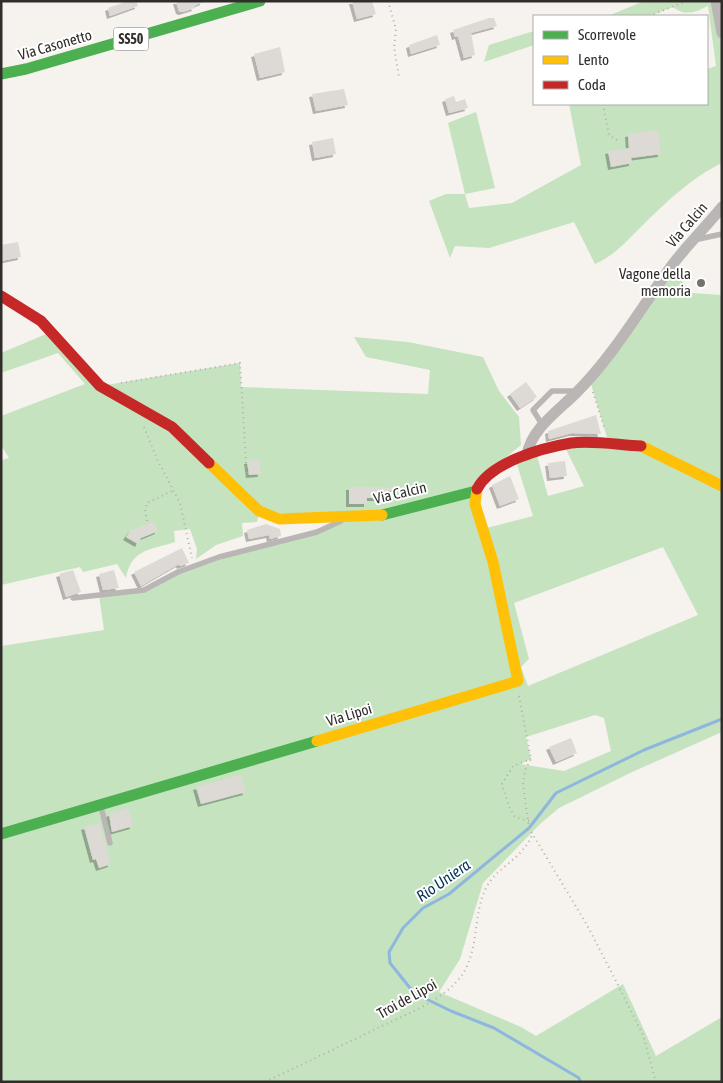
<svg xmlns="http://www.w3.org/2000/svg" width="723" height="1083" font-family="'Asap Condensed',sans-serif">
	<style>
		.green { fill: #c5e3bf; fill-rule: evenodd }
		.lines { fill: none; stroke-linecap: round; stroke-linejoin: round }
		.stream { stroke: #8eb6de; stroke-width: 3 }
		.building { fill: #dddad6; filter: url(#shadow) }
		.path { stroke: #b0afad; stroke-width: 2; stroke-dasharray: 1 4; stroke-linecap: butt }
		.lane { stroke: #b9b6b5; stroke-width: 5.5 }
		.street { stroke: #b9b6b5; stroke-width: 11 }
		.fast { stroke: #4caf50; stroke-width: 11 }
		.slow { stroke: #ffc107; stroke-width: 11 }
		.jam { stroke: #c62828; stroke-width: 11 }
		.poi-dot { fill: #75726f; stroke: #fff; stroke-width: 2 }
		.labels { text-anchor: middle; stroke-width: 4; stroke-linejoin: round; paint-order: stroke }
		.shield { fill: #fff; stroke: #6e6c6a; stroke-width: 1 }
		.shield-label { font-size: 14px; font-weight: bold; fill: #302d2a }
		.street-label { font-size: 15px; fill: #302d2a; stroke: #fff }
		.poi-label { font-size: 15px; fill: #302d2a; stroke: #fff; text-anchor: end }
		.water-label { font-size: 16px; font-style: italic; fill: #063359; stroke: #fff }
	</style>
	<defs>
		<filter id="shadow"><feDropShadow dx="-3" dy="3" stdDeviation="0" flood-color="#0004"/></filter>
	</defs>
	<rect width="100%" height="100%" fill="#f6f2ee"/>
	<!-- green -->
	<g class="green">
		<path d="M 644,1 L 722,1 L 722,163 C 694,176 667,201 645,223 C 629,238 616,255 595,264 L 574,222 L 489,248 L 455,246 L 450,258 L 429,201 L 446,194 L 465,194 L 448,123 L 476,112 L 495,188 L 465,194 L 469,208 L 512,203 L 581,165 L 569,104 L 707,104 L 707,69 L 716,66 L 708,6 C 695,12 686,17 673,7 L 649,16 L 608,16 Z"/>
		<path d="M 534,31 L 534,45 L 484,62 L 489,45 Z"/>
		<path d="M 670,267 L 692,293 L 722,295 L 722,732 L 630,773 L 559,808 L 540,824 L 483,883 L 460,959 L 439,992 L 521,1027 L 536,1036 L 623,984 L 656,1056 L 722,1017 L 722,1082 L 1,1082 L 1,646 L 104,630 L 99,595 L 144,590 L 178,572 L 329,526 L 349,517 L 260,512 L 257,522 L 242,523 L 243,536 L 216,545 L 196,559 L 197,549 L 190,529 L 174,531 L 175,542 C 150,550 131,549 126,578 L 117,564 L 83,572 L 80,567 L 1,585 L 1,460 L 9,458 L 1,445 L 1,416 L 85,384 L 58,353 L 1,373 L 1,353 L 51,332 L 100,386 L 240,363 L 241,387 L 428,394 L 430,370 L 366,357 L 354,337 L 408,342 L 483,357 L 499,391 L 519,417 L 521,445 L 473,484 L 487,560 L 510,552 L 492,558 L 483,529 L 533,516 L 515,458 L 536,452 L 548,496 L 584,486 L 564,445 L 609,444 L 591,384 ZM 663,547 L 698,615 L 528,686 L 521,667 L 529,659 L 514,603 ZM 595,715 L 604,718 L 611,751 L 564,771 L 520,764 L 531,759 L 526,737 Z"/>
	</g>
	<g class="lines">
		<!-- stream -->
		<path class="stream" d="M 580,1082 L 579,1078 L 494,1028 L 451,1011 L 414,993 L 390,963 L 389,952 L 403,928 L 423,908 L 449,894 L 529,828 L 556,793 L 644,750 L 722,719"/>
	</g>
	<!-- building -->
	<g class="building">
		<path d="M 128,1 L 136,1 L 138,6 L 110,16 L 108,8 Z"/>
		<path d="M 176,1 L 203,1 L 203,2 L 194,6 L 195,8 L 182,12 L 179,11 Z"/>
		<path d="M 352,1 L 372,1 L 376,14 L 357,19 Z"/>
		<path d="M 489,18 L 494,18 L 497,26 L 471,33 L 475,55 L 464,58 L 458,36 L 455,37 L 453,30 Z"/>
		<path d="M 437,35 L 440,45 L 411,54 L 409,45 Z"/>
		<path d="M 280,47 L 285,72 L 260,78 L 254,54 Z"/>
		<path d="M 344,89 L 348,105 L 316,111 L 312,94 Z"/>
		<path d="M 454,96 L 456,102 L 465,99 L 468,108 L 449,113 L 445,99 Z"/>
		<path d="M 658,130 L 661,154 L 631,158 L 632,163 L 611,167 L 608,151 L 629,148 L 628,134 Z"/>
		<path d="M 333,138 L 336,154 L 315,158 L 312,142 Z"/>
		<path d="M 18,242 L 21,257 L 1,261 L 1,245 Z"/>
		<path d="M 526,382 L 537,397 L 520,408 L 510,394 Z"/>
		<path d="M 596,415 L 601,434 L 572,433 L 549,439 L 548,431 Z"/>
		<path d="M 259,460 L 261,474 L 249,475 L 247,461 Z"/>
		<path d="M 565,461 L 567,476 L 550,478 L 548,463 Z"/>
		<path d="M 510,476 L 519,499 L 500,506 L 492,485 Z"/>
		<path d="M 349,487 L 374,487 L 396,488 L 380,494 L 380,498 L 367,498 L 367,504 L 349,504 Z"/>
		<path d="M 154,522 L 158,531 L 141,538 L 138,544 L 126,537 L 131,530 Z"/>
		<path d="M 266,524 L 280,529 L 281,536 L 270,539 L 269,535 L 249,539 L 247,530 Z"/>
		<path d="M 182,548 L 189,563 L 180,566 L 179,564 L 141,586 L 134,572 Z"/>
		<path d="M 73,570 L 81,592 L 66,597 L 59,574 Z"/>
		<path d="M 114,570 L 119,588 L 103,590 L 99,574 Z"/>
		<path d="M 571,738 L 577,753 L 556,762 L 549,747 Z"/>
		<path d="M 241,775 L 246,792 L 201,804 L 196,787 Z"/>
		<path d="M 128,808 L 133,826 L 112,832 L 109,814 Z"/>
		<path d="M 100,823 L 111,864 L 99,868 L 96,859 L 93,860 L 84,827 Z"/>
	</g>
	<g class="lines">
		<!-- path -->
		<g class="path">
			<path d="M 388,1 L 396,29 L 394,47 L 399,77"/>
			<path d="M 649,16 L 687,1"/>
			<path d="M 603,104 L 609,135 L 617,140"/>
			<path d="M 121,383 L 240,363 L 247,479"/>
			<path d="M 593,392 L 605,430"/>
			<path d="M 144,427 L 157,459 L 180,503 L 192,558"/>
			<path d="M 147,521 L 145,510 L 147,503 L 174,490"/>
			<path d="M 519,696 L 531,759 L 525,770 L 523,784 L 529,828 L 587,925 L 617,983 L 643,1035 L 656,1082"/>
			<path d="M 529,821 L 515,817 L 509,807 L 502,784 L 513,766 L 531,759"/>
			<path d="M 265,1082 C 301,1065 336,1048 372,1031 C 401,1016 443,1002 462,975 C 479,950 473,917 485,890 C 495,867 522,861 533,833"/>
		</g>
		<!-- lane -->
		<g class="lane">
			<path d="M 694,240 L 722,234"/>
			<path d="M 543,426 L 533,410 L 552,391 L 576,391"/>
			<path d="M 73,598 L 144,590 L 178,572 L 219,557 L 317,532 L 341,521"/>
			<path d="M 101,807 L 110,843"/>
		</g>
		<!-- street -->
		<g class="street">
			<path d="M 716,1 L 722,33"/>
			<path d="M 527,455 C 531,429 558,411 576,393 C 613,356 639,311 670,268 C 685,247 705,228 722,207"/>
		</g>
		<!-- fast -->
		<g class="fast">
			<path d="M 1,74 L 26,69 L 260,1"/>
			<path d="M 382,515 L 476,491"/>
			<path d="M 1,834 L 317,741"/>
		</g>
		<!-- slow -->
		<g class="slow">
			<path d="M 641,446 L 722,486"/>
			<path d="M 209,463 L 259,511 L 279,519 L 382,515"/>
			<path d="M 317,741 L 518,681 L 493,562 L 475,504 L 477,489"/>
		</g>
		<!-- jam -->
		<g class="jam">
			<path d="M 1,296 L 41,321 L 100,386 L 172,427 L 209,463"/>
			<path d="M 477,489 C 491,462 542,448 571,443 C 593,440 619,445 641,446"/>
		</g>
	</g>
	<!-- markers -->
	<circle class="poi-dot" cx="701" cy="283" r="5"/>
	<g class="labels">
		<!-- shield labels -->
		<rect class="shield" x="113.5" y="27.5" width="35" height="23" rx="4"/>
		<g class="shield-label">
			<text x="131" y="44">SS50</text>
		</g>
		<!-- street labels -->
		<g class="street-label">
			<text transform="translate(55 45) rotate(-16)" y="5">Via Casonetto</text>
			<text transform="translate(687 225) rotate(-49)" y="5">Via Calcin</text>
			<text transform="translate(400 493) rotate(-13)" y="5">Via Calcin</text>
			<text transform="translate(349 715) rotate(-17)" y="5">Via Lipoi</text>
			<text transform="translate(407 999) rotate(-29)" y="5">Troi de Lipoi</text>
		</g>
		<!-- poi labels -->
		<g class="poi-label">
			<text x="691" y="279">Vagone della<tspan x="691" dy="17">memoria</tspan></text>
		</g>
		<!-- water labels -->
		<g class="water-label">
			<text transform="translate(443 880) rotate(-35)" y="6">Rio Uniera</text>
		</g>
	</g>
	<!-- border -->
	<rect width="723" height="1083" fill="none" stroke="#302d2a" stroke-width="5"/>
	<!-- legend -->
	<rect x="533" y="15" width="175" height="90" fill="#ffffff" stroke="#acabaa"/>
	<rect x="543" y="31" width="25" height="8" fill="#4caf50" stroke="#acabaa"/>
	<text x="578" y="40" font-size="15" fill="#302d2a">Scorrevole</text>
	<rect x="543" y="56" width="25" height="8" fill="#ffc107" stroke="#acabaa"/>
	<text x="578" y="65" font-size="15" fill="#302d2a">Lento</text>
	<rect x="543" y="81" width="25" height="8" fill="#c62828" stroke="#acabaa"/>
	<text x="578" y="90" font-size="15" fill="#302d2a">Coda</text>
</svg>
